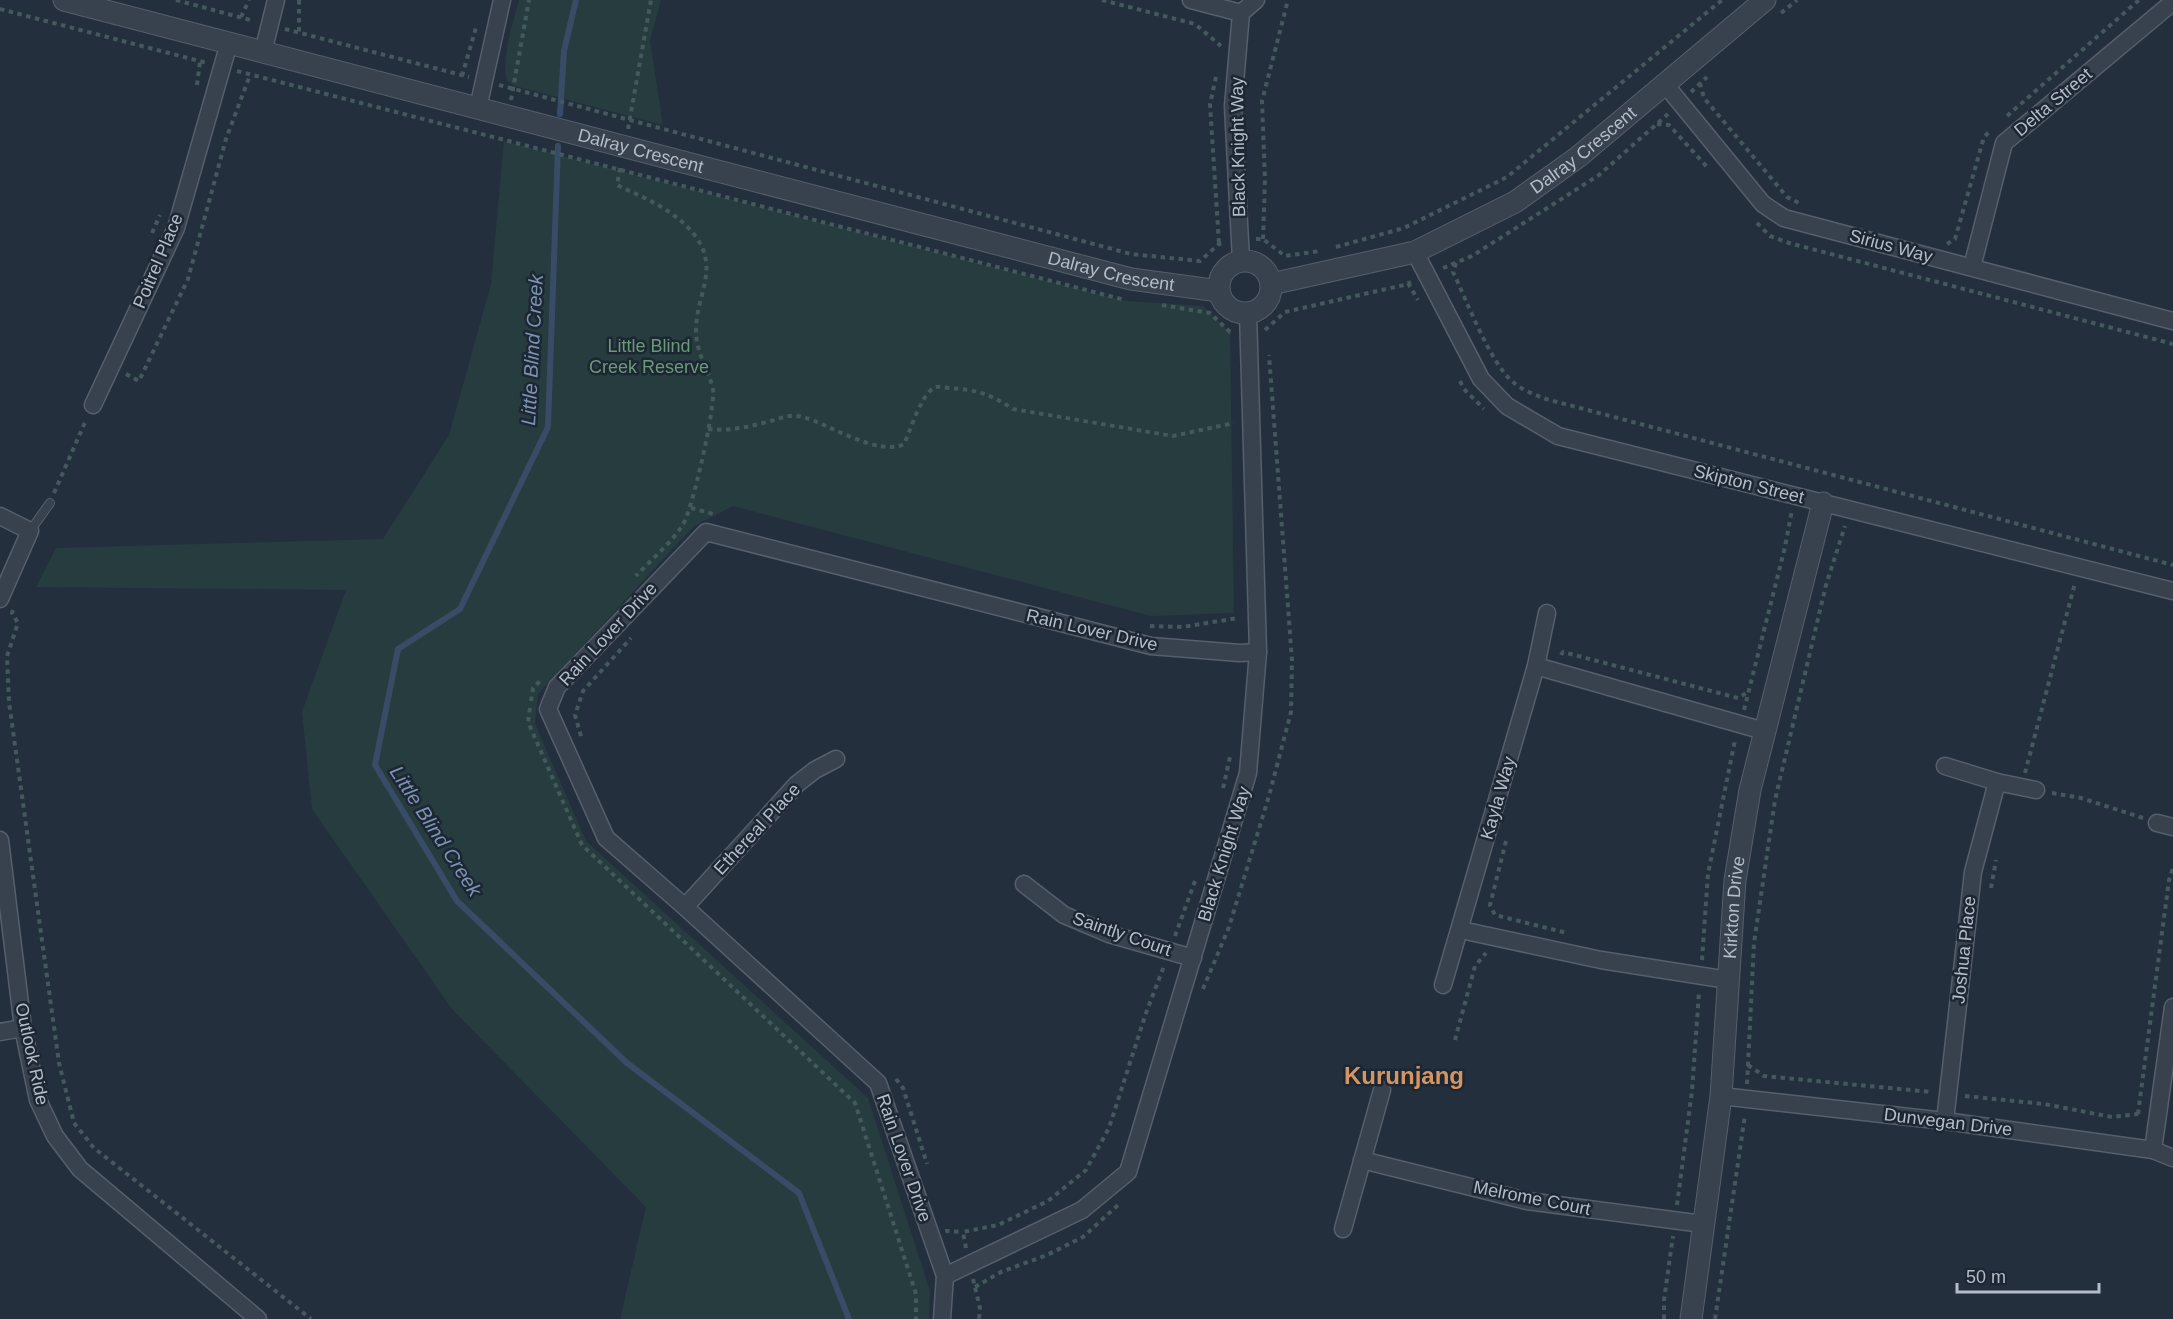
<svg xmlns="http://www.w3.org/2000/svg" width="2173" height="1319" font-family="Helvetica,sans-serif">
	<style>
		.green { fill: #263c3f }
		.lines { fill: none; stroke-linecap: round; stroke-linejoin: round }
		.stream { stroke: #394c67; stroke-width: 6 }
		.service-casing { stroke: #565f6c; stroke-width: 10 }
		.minor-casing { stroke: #565f6c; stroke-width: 19 }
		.tertiary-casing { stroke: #565f6c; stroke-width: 23 }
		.path { stroke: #44595c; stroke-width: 4; stroke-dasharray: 4.5 4.5; stroke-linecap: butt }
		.service { stroke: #38414e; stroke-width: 8 }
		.minor { stroke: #38414e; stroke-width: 16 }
		.tertiary { stroke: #38414e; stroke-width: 21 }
		.labels { text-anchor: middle; stroke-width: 5; stroke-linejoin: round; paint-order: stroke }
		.street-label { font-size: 18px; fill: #b4bcc9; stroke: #1d2633 }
		.park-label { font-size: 18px; fill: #6b9a76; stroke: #1d2633 }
		.water-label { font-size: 20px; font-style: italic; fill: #7c92b1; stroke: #1d2633 }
		.district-label { font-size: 24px; font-weight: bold; fill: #d59563; stroke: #1d2633 }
	</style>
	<rect width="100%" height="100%" fill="#242f3e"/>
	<!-- green -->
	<g class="green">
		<path d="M 519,0 L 661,0 L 650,41 L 663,125 L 515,86 L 507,80 C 501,57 513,23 519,0 Z"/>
		<path d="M 504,141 L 1126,301 L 1203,306 L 1230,332 L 1234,613 L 1151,616 L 733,506 L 694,526 L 538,694 L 535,724 L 586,841 L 868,1098 L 930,1291 L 929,1319 L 620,1319 L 646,1207 L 452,1009 L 312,809 L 302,712 L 346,590 L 36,587 L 56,548 L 383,539 L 449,435 L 491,284 Z"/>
	</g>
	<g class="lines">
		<!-- stream -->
		<g class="stream">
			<path d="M 560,114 L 564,51 L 576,0"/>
			<path d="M 558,146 L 548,427 L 460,609 L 398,649 L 375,765 L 457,901 L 627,1063 L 799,1193 L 849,1319"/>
		</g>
		<!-- service casing -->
		<g class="service-casing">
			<path id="service" d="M 30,531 L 50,503"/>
		</g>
		<!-- minor casing -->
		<g class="minor-casing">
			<g id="minor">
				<path d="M 1191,0 L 1241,13 L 1233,106 L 1241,261"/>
				<path d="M 1241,13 L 1256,0"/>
				<path d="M 263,52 L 276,0"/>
				<path d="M 1664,83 L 1763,204 L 1784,218 L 2173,321"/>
				<path d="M 478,108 L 502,0"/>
				<path d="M 1415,252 L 1481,379 L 1507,406 L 1558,436 L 2173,591"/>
				<path d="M 1972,267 L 2004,143 L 2173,2"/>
				<path d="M 93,405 L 176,228 L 229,43"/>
				<path d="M 0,516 L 30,531 L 0,599"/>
				<path d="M 1536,666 L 1764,731"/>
				<path d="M 1945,766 L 1997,782 L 2036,790"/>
				<path d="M 2157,823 L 2173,827"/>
				<path d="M 0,840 L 23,1028 L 38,1100 L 55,1136 L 80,1169 L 258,1319"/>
				<path d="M 1024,884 L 1064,915 L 1109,934 L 1193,958"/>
				<path d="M 685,907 L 797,784 L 815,770 L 836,759"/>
				<path d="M 1461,930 L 1601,960 L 1728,980"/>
				<path d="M 1443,985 L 1536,666 L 1547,613"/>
				<path d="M 0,1032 L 23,1028"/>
				<path d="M 1721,1096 L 1945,1121 L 2153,1150 L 2173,1158"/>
				<path d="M 1945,1121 L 1973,872 L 1997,782"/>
				<path d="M 2153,1150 L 2173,1007"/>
				<path d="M 1362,1160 L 1527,1201 L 1703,1224"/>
				<path d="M 1343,1229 L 1382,1090"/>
				<path d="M 945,1276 L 1082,1210 L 1128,1172 L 1248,773 L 1258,652 L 1248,313"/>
				<path d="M 942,1319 L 945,1276 L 878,1083 L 685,907 L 606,838 L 548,709 L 557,687 L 706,532 L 1151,646 L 1240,653 L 1258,652"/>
			</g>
		</g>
		<!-- tertiary casing -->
		<g class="tertiary-casing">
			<g id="tertiary">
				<path id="s1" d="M 64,0 L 1131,279 L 1219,291"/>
				<circle cx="1245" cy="287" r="26"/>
				<path id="s2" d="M 1271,284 L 1415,252 L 1515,202 L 1578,157 L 1765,0"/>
				<path id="s3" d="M 1691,1319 L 1721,1096 L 1735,880 L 1750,790 L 1823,503"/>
			</g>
		</g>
		<!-- path -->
		<g class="path">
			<path d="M 176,0 L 254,21"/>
			<path d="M 299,0 L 299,32"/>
			<path d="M 1102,0 L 1195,24 L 1221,46"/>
			<path d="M 0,9 L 207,63"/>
			<path d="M 1781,13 L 1797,0"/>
			<path d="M 241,17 L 249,0"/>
			<path d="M 285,29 L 469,77"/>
			<path d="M 237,71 L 1125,300"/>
			<path d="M 462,76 L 477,24"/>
			<path d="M 1216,77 L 1210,104 L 1219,244"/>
			<path d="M 1700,83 L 1704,98 L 1787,197 L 1799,203"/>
			<path d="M 197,85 L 200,62"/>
			<path d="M 499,85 L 1131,254 L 1200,261 L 1219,244 L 1225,243"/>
			<path d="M 1691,92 L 1707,77"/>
			<path d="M 511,100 L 529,0"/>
			<path d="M 2007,116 L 2139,0"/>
			<path d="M 1657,124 L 1669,125 L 1708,168"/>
			<path d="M 628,129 L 651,0"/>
			<path d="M 620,168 L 617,185 C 646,199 676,210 696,237 C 719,269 697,294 696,328 C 695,351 708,368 713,389 C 716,405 692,513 682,526 C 671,543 650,561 636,576"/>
			<path d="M 1757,223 L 1770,236 L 1789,243 L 2173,344"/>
			<path d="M 152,233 L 160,215"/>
			<path d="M 1256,239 L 1263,239 L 1285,256 L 1320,251"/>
			<path d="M 1263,239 L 1265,180 L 1262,101 L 1288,0"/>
			<path d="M 1947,244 L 1955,239 L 1984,137 L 1990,131"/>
			<path d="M 1336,247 L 1404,228 L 1507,177 L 1722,0"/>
			<path d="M 1456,263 L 1453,272 C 1467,301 1490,363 1513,382 C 1522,390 1535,395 1546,399 L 2173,565"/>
			<path d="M 1443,268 L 1472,256 L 1599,175 L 1668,114"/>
			<path d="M 1408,283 L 1418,300"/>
			<path d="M 1162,305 L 1210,313 L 1230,332 L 1233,332"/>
			<path d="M 1265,330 L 1285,312 L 1404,285 L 1411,282"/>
			<path d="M 126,374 L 139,381 L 188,279 L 226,139 L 250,75"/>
			<path d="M 1460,381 L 1464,389 L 1484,409"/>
			<path d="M 708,429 C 727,431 744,428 763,423 C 778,420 788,413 803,417 C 829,424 878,457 904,444 C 911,429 919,401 931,390 C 936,385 942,387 948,388 C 978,390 988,393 1013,409 L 1173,436 L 1234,423"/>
			<path d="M 54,493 L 86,420"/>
			<path d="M 691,508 L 713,514"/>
			<path d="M 13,610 L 12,613 L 18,623 L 7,656 L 9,702 L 59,1063 L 74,1123 L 94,1148 L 311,1319"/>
			<path d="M 1150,626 L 1182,627 L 1238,618"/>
			<path d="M 1561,655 L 1563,652 L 1738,698 L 1748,692"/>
			<path d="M 531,701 L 533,688 L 540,681"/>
			<path d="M 530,708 L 528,722 L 582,845 L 855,1103 L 916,1294 L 916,1319"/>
			<path d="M 1744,710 L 1785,547 L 1792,510"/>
			<path d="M 581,736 L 575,715 L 583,691 L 631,638"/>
			<path d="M 2025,773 L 2075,583"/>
			<path d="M 1223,788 L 1230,757"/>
			<path d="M 2052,793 L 2081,798 L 2143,818"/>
			<path d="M 1506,841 L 1490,905 L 1495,915 L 1567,933"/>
			<path d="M 1991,888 L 1996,860"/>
			<path d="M 1175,936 L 1195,881"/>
			<path d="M 1702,960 L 1708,874 L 1735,740"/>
			<path d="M 1203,989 L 1229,927 L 1269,796 L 1291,712 L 1292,660 L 1269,355"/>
			<path d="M 1455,1040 L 1475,966 L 1486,953"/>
			<path d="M 1748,1065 L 1764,1076 L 1931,1092"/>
			<path d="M 896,1079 L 903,1088 L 927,1164"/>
			<path d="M 1747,1084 L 1754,943 L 1775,800 L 1826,585 L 1845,526"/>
			<path d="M 1965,1096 L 2044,1104 L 2112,1117 L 2138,1114 L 2142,1116"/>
			<path d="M 2138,1114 L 2169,880 L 2173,868"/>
			<path d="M 1677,1205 L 1692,1091 L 1699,992"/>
			<path d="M 947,1229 L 947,1231 L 963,1232"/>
			<path d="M 966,1248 L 963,1232 L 998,1225 L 1048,1201 L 1086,1170 L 1109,1128 L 1146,1013 L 1164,966"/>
			<path d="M 973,1279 L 980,1308 L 979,1319"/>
			<path d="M 975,1287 L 1001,1272 L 1047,1255 L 1083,1237 L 1118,1205"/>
			<path d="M 1664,1319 L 1664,1300 L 1673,1236"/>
			<path d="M 1715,1319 L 1745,1115"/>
		</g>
		<!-- service -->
		<use href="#service" class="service"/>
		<!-- minor -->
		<use href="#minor" class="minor"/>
		<!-- tertiary -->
		<use href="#tertiary" class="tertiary"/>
	</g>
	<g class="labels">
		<!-- street labels -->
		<g class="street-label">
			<text transform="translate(2053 102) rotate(-40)" y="6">Delta Street</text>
			<text transform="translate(1238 147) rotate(-91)" y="6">Black Knight Way</text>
			<text dy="6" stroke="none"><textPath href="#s2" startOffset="345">Dalray Crescent</textPath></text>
			<text dy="6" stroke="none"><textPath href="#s1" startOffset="596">Dalray Crescent</textPath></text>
			<text transform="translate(1891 246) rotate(15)" y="6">Sirius Way</text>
			<text transform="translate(158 261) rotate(-67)" y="6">Poitrel Place</text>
			<text dy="6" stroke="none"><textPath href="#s1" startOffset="1082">Dalray Crescent</textPath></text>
			<text transform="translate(1749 484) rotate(14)" y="6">Skipton Street</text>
			<text transform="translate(1092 630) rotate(13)" y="6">Rain Lover Drive</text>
			<text transform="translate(608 634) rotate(-47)" y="6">Rain Lover Drive</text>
			<text transform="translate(1498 798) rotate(-74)" y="6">Kayla Way</text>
			<text transform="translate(757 829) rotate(-47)" y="6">Ethereal Place</text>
			<text transform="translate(1224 854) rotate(-73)" y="6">Black Knight Way</text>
			<text dy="6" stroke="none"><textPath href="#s3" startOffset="414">Kirkton Drive</textPath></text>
			<text transform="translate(1122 934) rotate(19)" y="6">Saintly Court</text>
			<text transform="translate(1964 950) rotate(-84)" y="6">Joshua Place</text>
			<text transform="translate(32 1054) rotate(78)" y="6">Outlook Ride</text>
			<text transform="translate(1948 1122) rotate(7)" y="6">Dunvegan Drive</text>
			<text transform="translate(904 1158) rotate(71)" y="6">Rain Lover Drive</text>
			<text transform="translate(1532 1198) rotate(11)" y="6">Melrome Court</text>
		</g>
		<!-- park labels -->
		<g class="park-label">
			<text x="649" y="352">Little Blind<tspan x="649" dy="21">Creek Reserve</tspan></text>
		</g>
		<!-- water labels -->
		<g class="water-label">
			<text transform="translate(532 350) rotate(-87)" y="7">Little Blind Creek</text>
			<text transform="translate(436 831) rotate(57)" y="7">Little Blind Creek</text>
		</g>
		<!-- district labels -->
		<g class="district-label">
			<text x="1404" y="1084">Kurunjang</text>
		</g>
	</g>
	<!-- scale -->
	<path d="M1957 1283v9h142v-9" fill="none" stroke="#b4bcc9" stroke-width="3"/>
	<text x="1966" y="1283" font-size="18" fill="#b4bcc9" stroke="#1d2633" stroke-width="4.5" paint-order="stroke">50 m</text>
</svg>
